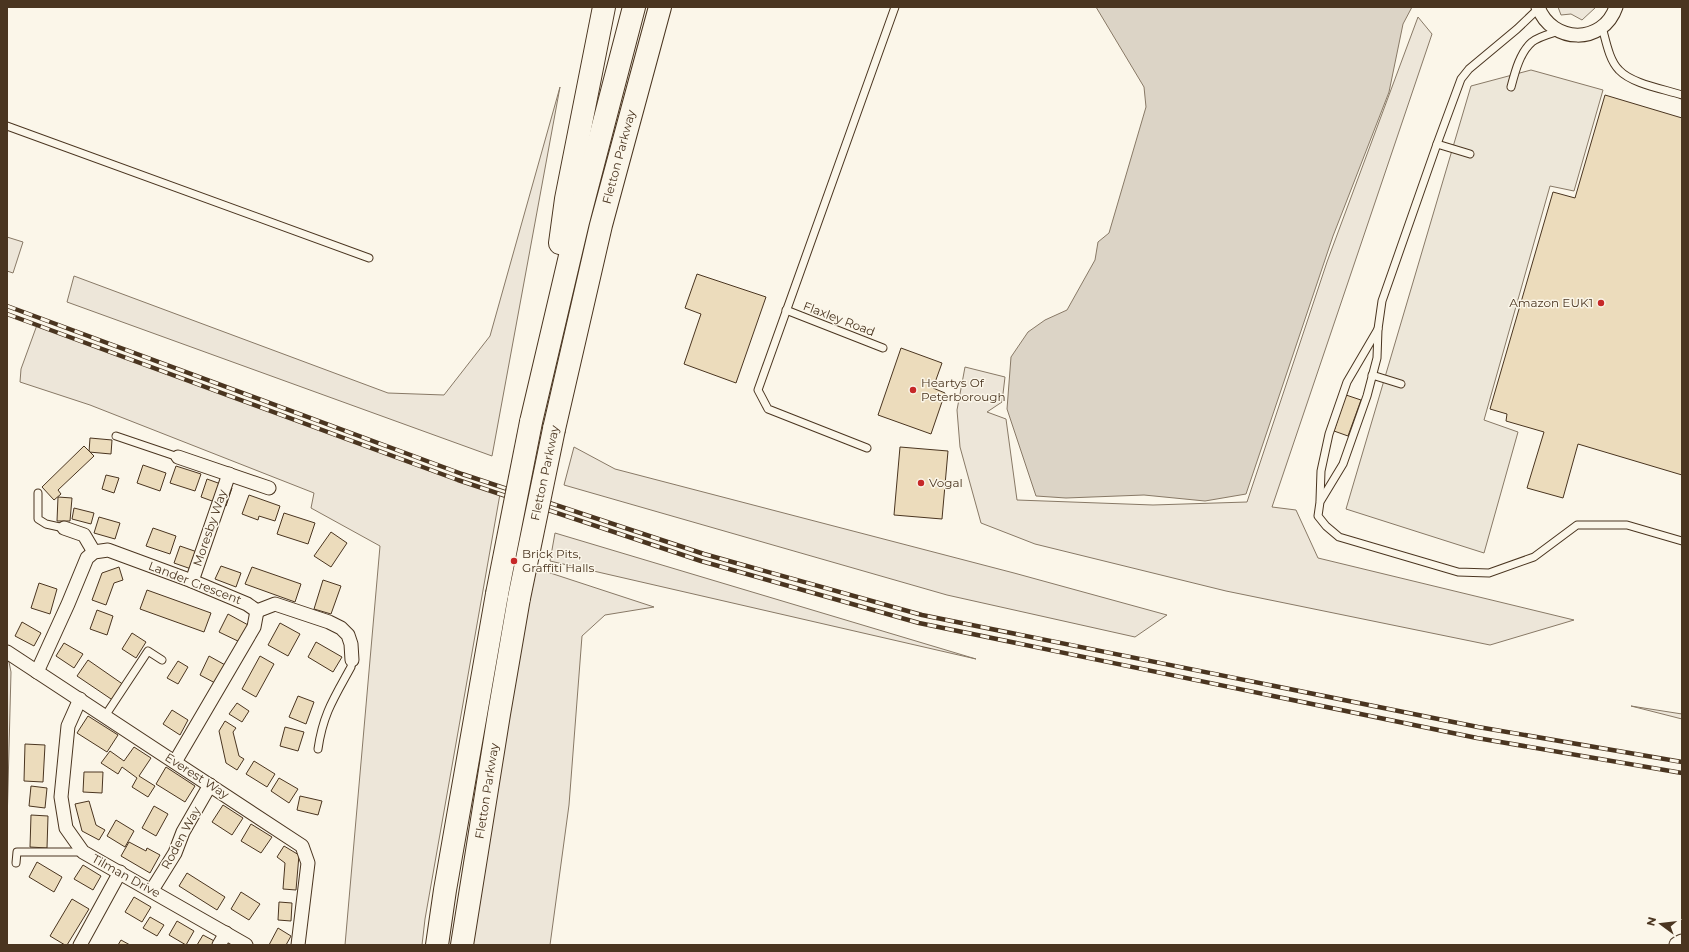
<svg xmlns="http://www.w3.org/2000/svg" width="1689" height="952" font-family="Montserrat,sans-serif">
	<style>
		.green { fill: #ede6d9; stroke: #887966 }
		.parking { fill: #ede7d9; stroke: #887966 }
		.water { fill: #dcd4c6; stroke: #887966 }
		.building { fill: #ecdcbc; stroke: #4a3520 }
		.lines { fill: none; stroke-linecap: round; stroke-linejoin: round }
		.service-casing { stroke: #4a3520; stroke-width: 9 }
		.minor-casing { stroke: #4a3520; stroke-width: 15 }
		.tertiary-casing { stroke: #4a3520; stroke-width: 19 }
		.trunk-casing { stroke: #4a3520; stroke-width: 24 }
		.service { stroke: #fbf6e9; stroke-width: 7 }
		.minor { stroke: #fbf6e9; stroke-width: 13 }
		.tertiary { stroke: #fbf6e9; stroke-width: 17 }
		.trunk { stroke: #fbf6e9; stroke-width: 22 }
		.rail-casing { stroke: #4a3520; stroke-width: 4.5 }
		.rail { stroke: #fbf6e9; stroke-width: 3; stroke-dasharray: 9; stroke-linecap: butt }
		.trunk-bridge-casing { stroke: #4a3520; stroke-width: 24; stroke-linecap: butt }
		.trunk-bridge { stroke: #fbf6e9; stroke-width: 22 }
		.poi-dot { fill: #c62828; stroke: #fbf6e9; stroke-width: 1.5 }
		.labels { text-anchor: middle; stroke-width: 3; stroke-linejoin: round; paint-order: stroke }
		.street-label { font-size: 12px; fill: #4a3520; stroke: #fbf6e9 }
		.poi-label { font-size: 12px; fill: #4a3520; stroke: #fbf6e9; text-anchor: start }
	</style>
	<rect width="100%" height="100%" fill="#fbf6e9"/>
	<!-- green -->
	<g class="green">
		<path d="M 1558,7 L 1596,7 L 1582,20 L 1571,14 L 1561,15 Z"/>
		<path d="M 1418,17 L 1432,34 L 1272,507 L 1296,510 L 1318,558 L 1574,620 L 1490,645 L 1226,591 L 1035,544 L 981,523 L 960,447 L 957,410 L 965,367 L 1005,377 L 1002,402 L 987,412 L 1006,419 L 1017,500 L 1153,505 L 1247,502 L 1327,262 Z"/>
		<path d="M 560,87 L 492,456 L 67,302 L 74,276 L 388,393 L 444,395 L 490,336 Z"/>
		<path d="M 7,237 L 23,242 L 13,273 L 7,271 Z"/>
		<path d="M 37,325 L 458,480 L 500,494 L 425,919 L 422,945 L 345,945 L 380,546 L 311,508 L 314,493 L 90,405 L 20,382 L 21,369 Z"/>
		<path d="M 574,447 L 615,469 L 1014,573 L 1167,615 L 1135,637 L 947,595 L 564,485 Z"/>
		<path d="M 555,533 L 976,659 L 550,561 Z"/>
		<path d="M 535,568 L 654,607 L 605,615 L 582,636 L 569,805 L 550,945 L 473,945 L 501,759 Z"/>
		<path d="M 7,652 L 11,672 L 7,825 Z"/>
		<path d="M 1631,706 L 1682,714 L 1682,719 Z"/>
	</g>
	<!-- parking -->
	<path class="parking" d="M 1531,70 L 1603,90 L 1574,191 L 1550,186 L 1484,420 L 1518,432 L 1484,553 L 1346,509 L 1471,86 Z"/>
	<!-- water -->
	<path class="water" d="M 1096,7 L 1412,7 L 1403,24 L 1389,92 L 1333,236 L 1246,494 L 1205,501 L 1144,495 L 1066,498 L 1036,496 L 1007,409 L 1011,357 L 1028,332 L 1045,320 L 1067,310 L 1095,260 L 1098,242 L 1109,233 L 1146,107 L 1144,87 Z"/>
	<!-- building -->
	<g class="building">
		<path d="M 1605,95 L 1682,118 L 1682,475 L 1578,444 L 1563,498 L 1527,488 L 1544,432 L 1506,421 L 1507,414 L 1490,409 L 1553,192 L 1575,198 Z"/>
		<path d="M 697,274 L 766,297 L 736,383 L 684,364 L 701,314 L 685,308 Z"/>
		<path d="M 901,348 L 942,363 L 933,388 L 945,393 L 931,434 L 878,415 Z"/>
		<path d="M 1346,395 L 1361,400 L 1348,436 L 1334,431 Z"/>
		<path d="M 90,438 L 112,440 L 111,454 L 89,452 Z"/>
		<path d="M 84,446 L 94,456 L 58,490 L 61,494 L 54,500 L 42,487 Z"/>
		<path d="M 900,447 L 948,451 L 942,519 L 894,515 Z"/>
		<path d="M 143,465 L 166,473 L 160,491 L 137,483 Z"/>
		<path d="M 176,466 L 201,474 L 195,491 L 170,483 Z"/>
		<path d="M 106,475 L 119,478 L 114,493 L 102,489 Z"/>
		<path d="M 207,479 L 232,488 L 226,506 L 201,497 Z"/>
		<path d="M 249,495 L 280,506 L 275,521 L 259,516 L 258,520 L 242,514 Z"/>
		<path d="M 58,497 L 72,498 L 70,521 L 57,521 Z"/>
		<path d="M 74,508 L 94,513 L 91,524 L 72,519 Z"/>
		<path d="M 284,513 L 315,523 L 308,544 L 277,534 Z"/>
		<path d="M 99,517 L 120,523 L 115,539 L 94,533 Z"/>
		<path d="M 153,528 L 176,536 L 170,554 L 146,546 Z"/>
		<path d="M 331,532 L 347,543 L 331,567 L 314,556 Z"/>
		<path d="M 180,546 L 203,554 L 197,571 L 174,563 Z"/>
		<path d="M 221,566 L 241,573 L 236,587 L 215,579 Z"/>
		<path d="M 119,567 L 123,580 L 114,583 L 106,605 L 92,600 L 102,573 Z"/>
		<path d="M 252,567 L 301,584 L 295,602 L 245,584 Z"/>
		<path d="M 323,580 L 341,586 L 331,614 L 314,609 Z"/>
		<path d="M 39,583 L 57,589 L 50,614 L 31,608 Z"/>
		<path d="M 147,590 L 211,613 L 204,632 L 140,609 Z"/>
		<path d="M 97,610 L 113,616 L 107,635 L 90,629 Z"/>
		<path d="M 228,614 L 250,626 L 242,643 L 219,632 Z"/>
		<path d="M 22,622 L 41,633 L 34,646 L 15,636 Z"/>
		<path d="M 280,623 L 300,634 L 288,656 L 268,645 Z"/>
		<path d="M 132,633 L 146,642 L 136,658 L 122,649 Z"/>
		<path d="M 316,642 L 342,657 L 333,672 L 308,657 Z"/>
		<path d="M 64,643 L 83,654 L 74,668 L 56,656 Z"/>
		<path d="M 209,656 L 227,666 L 217,684 L 200,675 Z"/>
		<path d="M 260,656 L 274,664 L 256,697 L 242,689 Z"/>
		<path d="M 88,660 L 124,685 L 114,701 L 77,676 Z"/>
		<path d="M 178,661 L 188,667 L 178,684 L 167,678 Z"/>
		<path d="M 298,696 L 314,702 L 306,724 L 289,717 Z"/>
		<path d="M 237,703 L 249,711 L 242,722 L 229,714 Z"/>
		<path d="M 172,710 L 188,720 L 180,735 L 163,724 Z"/>
		<path d="M 88,716 L 118,735 L 107,752 L 77,733 Z"/>
		<path d="M 225,721 L 236,728 L 233,732 L 239,756 L 244,759 L 237,770 L 226,763 L 219,731 Z"/>
		<path d="M 285,727 L 304,732 L 298,751 L 280,746 Z"/>
		<path d="M 25,744 L 45,745 L 43,782 L 24,781 Z"/>
		<path d="M 134,747 L 151,758 L 139,776 L 155,786 L 148,797 L 132,787 L 137,778 L 122,767 L 118,774 L 101,763 L 110,751 L 124,761 Z"/>
		<path d="M 254,761 L 275,774 L 267,787 L 246,774 Z"/>
		<path d="M 166,767 L 195,786 L 185,802 L 156,784 Z"/>
		<path d="M 84,772 L 103,772 L 102,793 L 83,792 Z"/>
		<path d="M 279,778 L 298,789 L 289,803 L 271,791 Z"/>
		<path d="M 31,786 L 47,788 L 45,808 L 29,806 Z"/>
		<path d="M 300,796 L 322,801 L 318,815 L 297,810 Z"/>
		<path d="M 89,801 L 96,825 L 105,830 L 99,840 L 82,831 L 75,804 Z"/>
		<path d="M 223,805 L 243,818 L 232,835 L 212,822 Z"/>
		<path d="M 154,806 L 168,814 L 156,836 L 142,828 Z"/>
		<path d="M 31,815 L 48,816 L 47,848 L 30,847 Z"/>
		<path d="M 116,820 L 134,831 L 125,847 L 107,836 Z"/>
		<path d="M 251,824 L 272,837 L 261,853 L 241,841 Z"/>
		<path d="M 129,842 L 146,851 L 147,848 L 160,855 L 150,873 L 121,856 Z"/>
		<path d="M 284,846 L 299,855 L 296,890 L 283,889 L 285,863 L 277,857 Z"/>
		<path d="M 37,862 L 62,877 L 54,892 L 29,877 Z"/>
		<path d="M 83,865 L 101,876 L 93,890 L 74,879 Z"/>
		<path d="M 187,873 L 225,897 L 217,910 L 179,886 Z"/>
		<path d="M 241,892 L 260,904 L 249,920 L 231,909 Z"/>
		<path d="M 134,897 L 151,907 L 142,922 L 125,912 Z"/>
		<path d="M 72,899 L 89,909 L 67,945 L 65,945 L 50,936 Z"/>
		<path d="M 279,902 L 292,903 L 291,921 L 278,920 Z"/>
		<path d="M 150,917 L 164,925 L 157,936 L 143,928 Z"/>
		<path d="M 177,921 L 194,931 L 186,945 L 169,935 Z"/>
		<path d="M 278,928 L 291,936 L 286,945 L 269,945 Z"/>
		<path d="M 203,935 L 218,943 L 217,945 L 197,945 Z"/>
		<path d="M 121,940 L 130,945 L 118,945 Z"/>
	</g>
	<g class="lines">
		<!-- service casing -->
		<g class="service-casing">
			<g id="service">
				<path d="M 1539,8 L 1517,29 L 1469,69 L 1461,79 L 1437,144 L 1382,301 L 1378,329 L 1377,358 L 1367,396 L 1343,464 L 1320,502 L 1318,516 L 1326,526 L 1339,537 L 1458,572 L 1489,573 L 1534,557 L 1577,525 L 1627,525 L 1682,541"/>
				<path d="M 1602,27 C 1606,41 1609,60 1619,70 C 1632,84 1664,89 1682,95"/>
				<path d="M 1511,87 C 1515,72 1520,52 1532,42 C 1540,36 1550,34 1559,31"/>
				<path d="M 7,126 L 369,258"/>
				<path d="M 1437,144 L 1470,154"/>
				<path d="M 786,310 L 883,348"/>
				<path d="M 1372,375 L 1401,384"/>
				<path d="M 116,436 L 178,457"/>
				<path d="M 867,448 L 768,409 L 758,390 L 895,7"/>
				<path d="M 38,493 L 38,519 L 46,524 L 64,528"/>
				<path d="M 1320,500 L 1321,471 L 1329,434 L 1347,382 L 1378,329"/>
				<path d="M 105,716 L 148,651 L 162,660"/>
				<path d="M 318,749 C 323,714 334,698 351,667 L 352,660"/>
				<path d="M 16,863 L 17,852 L 83,852"/>
			</g>
		</g>
		<!-- minor casing -->
		<g class="minor-casing">
			<g id="minor">
				<path d="M 1538,7 C 1552,44 1603,45 1616,7"/>
				<path d="M 178,457 L 269,488"/>
				<path d="M 64,528 L 84,535 L 94,552"/>
				<path d="M 192,581 L 229,474"/>
				<path d="M 257,611 L 275,604 L 329,622 L 341,628 L 348,635 L 351,644 L 352,660"/>
				<path d="M 7,652 L 302,846 L 308,863 L 298,945"/>
				<path d="M 37,672 L 68,604 L 87,558 L 94,552 L 108,550 L 192,581 L 247,604 L 257,611"/>
				<path d="M 80,699 L 68,726 L 61,797 L 66,828 L 83,852 L 246,945"/>
				<path d="M 175,762 L 254,627 L 257,611"/>
				<path d="M 152,890 L 175,853 L 183,832 L 210,785"/>
				<path d="M 80,945 L 120,872"/>
				<path d="M 219,945 L 226,933"/>
			</g>
		</g>
		<!-- tertiary casing -->
		<g class="tertiary-casing">
			<path id="tertiary" d="M 1678,945 L 1682,943"/>
		</g>
		<!-- trunk casing -->
		<g class="trunk-casing">
			<g id="trunk">
				<path d="M 560,243 L 566,199 L 604,7"/>
				<path d="M 531,422 L 578,222 L 634,7"/>
				<path d="M 554,429 L 601,225 L 660,7"/>
				<path d="M 437,945 L 445,890 L 497,594"/>
				<path d="M 462,945 L 499,714 L 519,598"/>
			</g>
		</g>
		<!-- service -->
		<use href="#service" class="service"/>
		<!-- minor -->
		<use href="#minor" class="minor"/>
		<!-- tertiary -->
		<use href="#tertiary" class="tertiary"/>
		<!-- trunk -->
		<use href="#trunk" class="trunk"/>
		<!-- rail casing -->
		<g class="rail-casing">
			<g id="rail">
				<path d="M 7,306 L 462,474 L 704,554 L 922,615 L 1478,727 L 1682,762"/>
				<path d="M 7,314 L 458,480 L 701,561 L 919,623 L 1477,738 L 1682,773"/>
			</g>
		</g>
		<!-- rail -->
		<use href="#rail" class="rail"/>
		<!-- trunk-bridge casing -->
		<g class="trunk-bridge-casing">
			<g id="trunk-bridge">
				<path d="M 497,594 L 531,422"/>
				<path d="M 519,598 L 554,429"/>
			</g>
		</g>
		<!-- trunk-bridge -->
		<use href="#trunk-bridge" class="trunk-bridge"/>
	</g>
	<!-- markers -->
	<g class="poi-dot">
		<circle cx="1601" cy="303" r="4"/>
		<circle cx="913" cy="390" r="4"/>
		<circle cx="921" cy="483" r="4"/>
		<circle cx="514" cy="561" r="4"/>
	</g>
	<g class="labels">
		<!-- street labels -->
		<g class="street-label">
			<text transform="translate(619 157) rotate(-75)" y="4">Fletton Parkway</text>
			<text transform="translate(839 319) rotate(21)" y="4">Flaxley Road</text>
			<text transform="translate(545 473) rotate(-78)" y="4">Fletton Parkway</text>
			<text transform="translate(210 528) rotate(-71)" y="4">Moresby Way</text>
			<text transform="translate(195 583) rotate(21)" y="4">Lander Crescent</text>
			<text transform="translate(197 776) rotate(33)" y="4">Everest Way</text>
			<text transform="translate(487 791) rotate(-81)" y="4">Fletton Parkway</text>
			<text transform="translate(181 838) rotate(-62)" y="4">Roden Way</text>
			<text transform="translate(126 876) rotate(29)" y="4">Tilman Drive</text>
		</g>
		<!-- poi labels -->
		<g class="poi-label">
			<text x="1593" y="307" text-anchor="end">Amazon EUK1</text>
			<text x="921" y="387">Heartys Of<tspan x="921" dy="14">Peterborough</tspan></text>
			<text x="929" y="487">Vogal</text>
			<text x="522" y="558">Brick Pits,<tspan x="522" dy="14">Graffiti Halls</tspan></text>
		</g>
	</g>
	<!-- border -->
	<rect width="1689" height="952" fill="none" stroke="#4a3520" stroke-width="16"/>
	<!-- north arrow -->
	<g transform="translate(1661 924) rotate(285)" stroke="#fbf6e9" stroke-width="3" paint-order="stroke">
	<path d="M0-3L7 15L0 10L-7 15Z" fill="#4a3520"/>
	<text y="-6" font-size="11" font-weight="bold" text-anchor="middle" fill="#4a3520">N</text>
	</g>
</svg>
